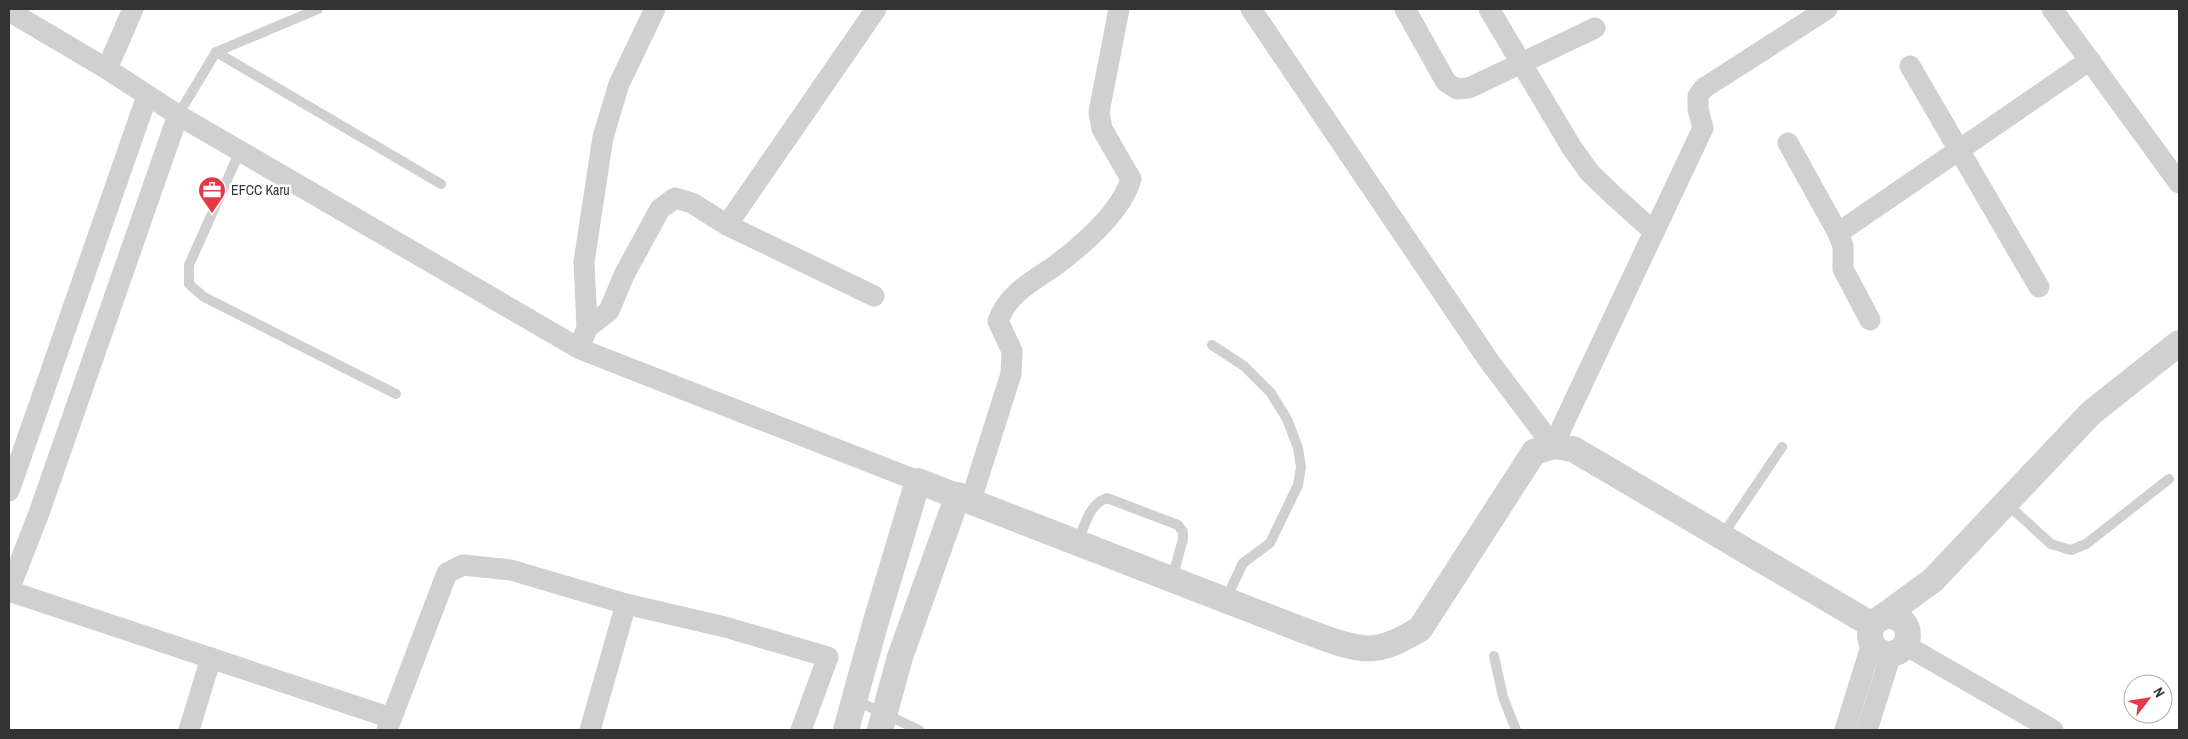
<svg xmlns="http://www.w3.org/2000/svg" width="2188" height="739" font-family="'Archivo Narrow',sans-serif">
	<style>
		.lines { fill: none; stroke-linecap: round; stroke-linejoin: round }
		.service { stroke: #d0d0d0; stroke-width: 10 }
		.minor { stroke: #d0d0d0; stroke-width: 21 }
		.tertiary { stroke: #d0d0d0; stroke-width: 26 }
		.labels { text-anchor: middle; stroke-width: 5; stroke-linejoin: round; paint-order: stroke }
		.poi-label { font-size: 14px; fill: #333; stroke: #fff; text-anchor: start }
	</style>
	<rect width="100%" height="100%" fill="#fff"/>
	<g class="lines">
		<!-- service -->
		<g class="service">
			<path d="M 216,52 L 441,184"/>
			<path d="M 178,115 L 216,52 L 318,9"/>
			<path d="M 240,151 L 189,265 L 189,284 L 204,297 L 396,394"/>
			<path d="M 1212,345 L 1244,366 L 1271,393 L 1287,419 L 1298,448 L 1301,467 L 1298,485 L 1270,543 L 1243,563 L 1226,599"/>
			<path d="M 2006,503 L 2051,544 L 2071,550 L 2086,544 L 2169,479"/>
			<path d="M 1722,536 L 1782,447"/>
			<path d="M 1078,541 C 1085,525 1089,504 1107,498 L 1178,525 L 1183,532 L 1183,539 L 1172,579"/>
			<path d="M 1494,656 L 1503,697 L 1516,730"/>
			<path d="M 855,700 L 919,730"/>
		</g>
		<!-- minor -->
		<g class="minor">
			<path d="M 1251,9 L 1489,361 L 1553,446 L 1703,128 L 1698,109 L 1698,96 L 1704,88 L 1827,9"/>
			<path d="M 1405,9 L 1446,82 L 1457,89 L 1469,88 L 1595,28"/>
			<path d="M 1489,9 L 1572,148 L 1590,173 L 1613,195 L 1654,232"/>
			<path d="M 2052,9 L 2179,183"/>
			<path d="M 9,11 L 107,69 L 178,115 L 580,349 L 918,481"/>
			<path d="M 1910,66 L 2039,287"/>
			<path d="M 107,69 L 133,9"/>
			<path d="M 1788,143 L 1838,233 L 1843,246 L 1843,269 L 1870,320"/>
			<path d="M 727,225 L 876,9"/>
			<path d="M 1838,233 L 2090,60"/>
			<path d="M 587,328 L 609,311 L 624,275 L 660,209 L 675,198 L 692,203 L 727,225 L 874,296"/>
			<path d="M 583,338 L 587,328 L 584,262 L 603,137 L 619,84 L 655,9"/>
			<path d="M 9,491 L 147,96"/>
			<path d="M 971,500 L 1011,374 L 1012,351 L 998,321 C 1009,291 1036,280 1060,262 C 1086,242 1122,210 1131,179 L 1102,129 L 1099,112 L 1119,9"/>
			<path d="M 9,590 L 39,513 L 178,115"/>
			<path d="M 9,591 L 391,718"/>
			<path d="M 1905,645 L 2053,730"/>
			<path d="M 189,730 L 211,658"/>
			<path d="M 387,730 L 447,573 L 463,565 L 511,570 L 626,604 L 725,627 L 828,657 L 801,730"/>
			<path d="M 590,730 L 626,604"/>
			<path d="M 1845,730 L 1872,643"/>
			<path d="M 1867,730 L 1891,654"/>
		</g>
		<!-- tertiary -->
		<g class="tertiary">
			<circle cx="1889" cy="635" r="19"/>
			<path d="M 1884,616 L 1933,580 L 2091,413 L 2179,343"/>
			<path d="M 846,730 L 876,621 L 918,481 L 1300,629 C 1320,636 1354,651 1374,648 C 1391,646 1406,637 1420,629 L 1534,452 L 1553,446 L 1573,449 L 1872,625"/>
			<path d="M 880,730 L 900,657 L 958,495"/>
		</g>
	</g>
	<!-- icons -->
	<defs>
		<g id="office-pin" transform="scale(1.4375)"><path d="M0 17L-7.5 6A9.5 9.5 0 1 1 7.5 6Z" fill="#e63946" stroke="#fff"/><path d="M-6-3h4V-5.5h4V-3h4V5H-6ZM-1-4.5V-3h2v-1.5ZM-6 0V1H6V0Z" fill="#fff"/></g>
	</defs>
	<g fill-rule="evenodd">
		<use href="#office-pin" x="212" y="190"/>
	</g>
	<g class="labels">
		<!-- poi labels -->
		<g class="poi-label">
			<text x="231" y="195">EFCC Karu</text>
		</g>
	</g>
	<!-- border -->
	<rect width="2188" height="739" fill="none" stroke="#333333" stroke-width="20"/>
	<!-- north arrow -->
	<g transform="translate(2148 699) rotate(59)"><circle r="24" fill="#ffffff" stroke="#adadad"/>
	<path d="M0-4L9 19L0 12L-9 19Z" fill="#e63946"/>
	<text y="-8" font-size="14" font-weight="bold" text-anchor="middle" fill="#333333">N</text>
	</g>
</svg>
